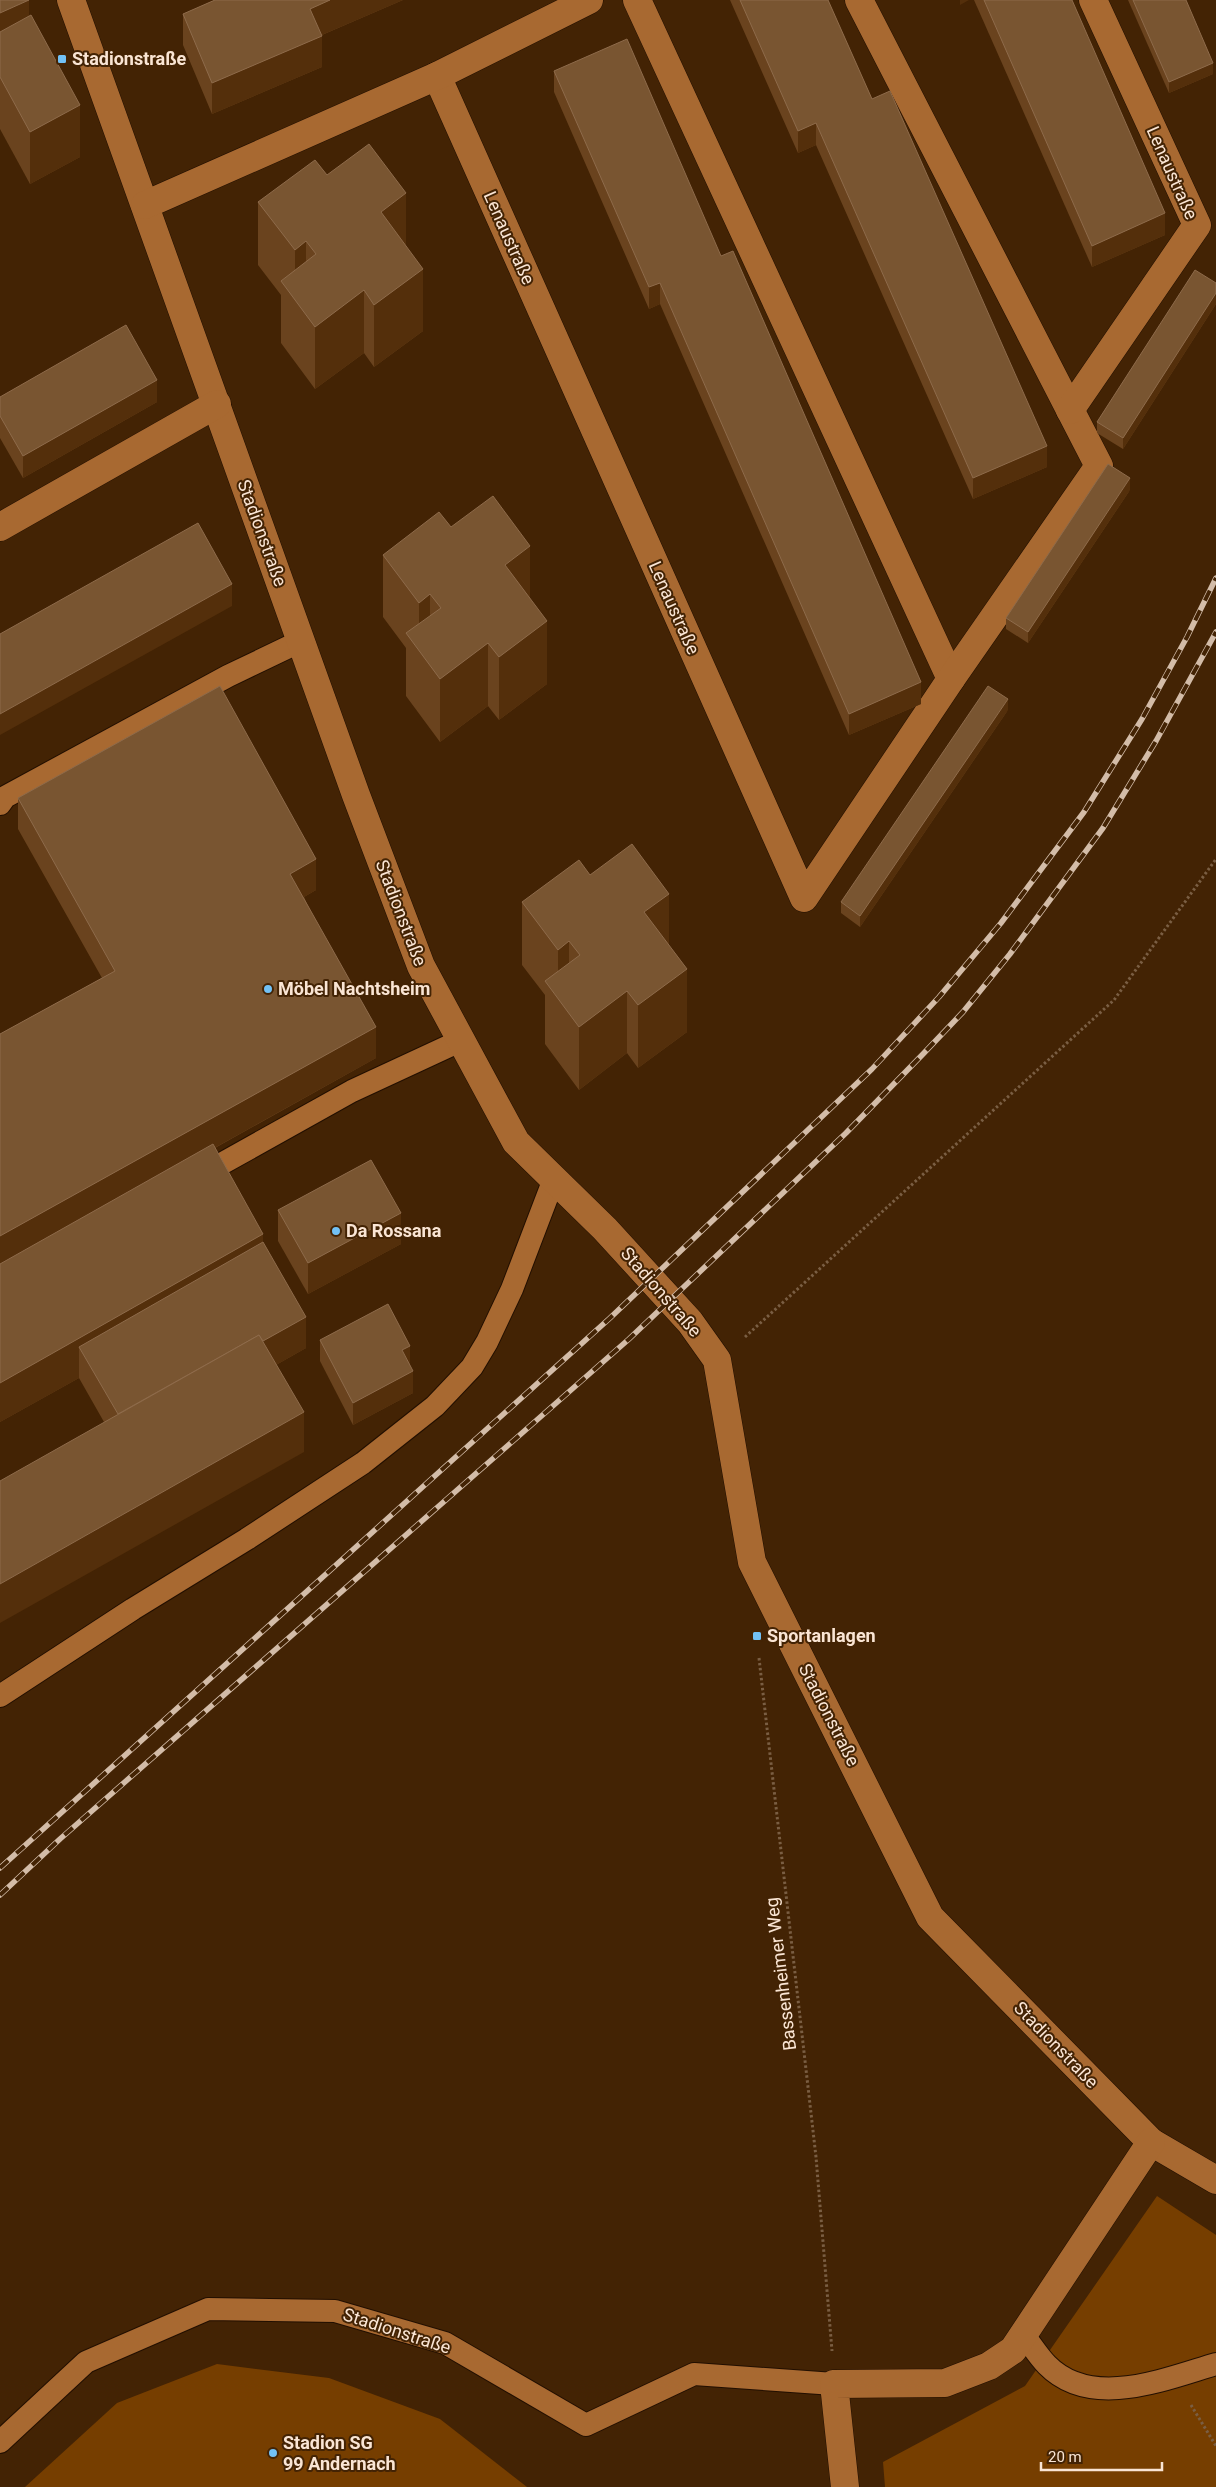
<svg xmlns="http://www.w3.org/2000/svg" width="1216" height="2487" font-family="Roboto,sans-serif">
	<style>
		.park { fill: #763e00 }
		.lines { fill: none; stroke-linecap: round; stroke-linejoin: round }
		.lane-casing { stroke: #220f01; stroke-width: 24 }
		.street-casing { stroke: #220f01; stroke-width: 29 }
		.path { stroke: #7a5e43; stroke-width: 3; stroke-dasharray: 2.5 2.5; stroke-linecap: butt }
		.lane { stroke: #a86931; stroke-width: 22 }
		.street { stroke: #a86931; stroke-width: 28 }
		.rail-casing { stroke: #d3bca8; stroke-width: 5.5 }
		.rail { stroke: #432304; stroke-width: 4; stroke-dasharray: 11; stroke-linecap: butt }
		.wall { fill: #6a431e }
		.shaded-wall { fill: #542f0b }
		.building { fill: #795531; stroke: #8e6b4b }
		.poi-dot { fill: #72c1f5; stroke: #432304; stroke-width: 2 }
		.labels { text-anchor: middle; stroke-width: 4; stroke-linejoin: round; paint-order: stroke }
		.poi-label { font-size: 18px; font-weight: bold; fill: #fae5d4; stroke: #432304; text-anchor: start }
		.street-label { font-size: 18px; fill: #fae5d4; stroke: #432304 }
	</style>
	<rect width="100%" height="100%" fill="#432304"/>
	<!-- park -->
	<g class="park">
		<path d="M 1157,2196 L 1216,2235 L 1216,2487 L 885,2487 L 883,2462 L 1025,2386 Z"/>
		<path d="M 217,2364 L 329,2378 L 440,2419 L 527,2487 L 25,2487 L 117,2403 Z"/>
	</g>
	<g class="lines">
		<!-- lane casing -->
		<g class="lane-casing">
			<g id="lane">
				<path d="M 0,804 L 5,797 L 228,676 L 301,641"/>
				<path d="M 196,1178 L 352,1091 L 462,1040"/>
				<path d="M 0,1696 L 133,1609 L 247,1539 L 363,1463 L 435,1406 L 472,1367 L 487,1342 L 512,1289 L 554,1179"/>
				<path d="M 1023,2334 C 1031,2344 1038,2356 1047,2365 C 1091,2410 1165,2379 1216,2364"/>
				<path d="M 0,2442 L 86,2362 L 208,2309 L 335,2311 L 445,2343 L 586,2425 L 694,2374 L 834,2384"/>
			</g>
		</g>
		<!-- street casing -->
		<g class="street-casing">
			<g id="street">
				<path d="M 71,0 L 356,795 L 421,966 L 516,1142 L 605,1229 L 690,1322 L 717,1360 L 752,1562 L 930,1917 L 1151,2142 L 1216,2180"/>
				<path d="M 637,0 L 951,679"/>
				<path d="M 437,76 L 804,898 L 951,679 L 1099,466 L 859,0"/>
				<path d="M 145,205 L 437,76 L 589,0"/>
				<path d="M 1070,410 L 1197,225 L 1093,0"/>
				<path d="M 0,527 L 217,404"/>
				<path d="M 845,2487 L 834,2384 L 945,2383 L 989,2366 L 1013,2350 L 1151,2142"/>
			</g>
		</g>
		<!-- path -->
		<g class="path">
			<path d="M 745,1337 L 1114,1000 L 1216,859"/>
			<path d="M 759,1658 L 816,2157 L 832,2351"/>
			<path d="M 1191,2405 L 1216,2446"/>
		</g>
		<!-- lane -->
		<use href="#lane" class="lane"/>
		<!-- street -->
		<use href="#street" class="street"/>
		<!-- rail casing -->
		<g class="rail-casing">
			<g id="rail">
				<path d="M 0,1868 L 610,1318 L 872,1069 L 939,997 L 1001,923 L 1084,812 L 1142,719 L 1187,637 L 1216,578"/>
				<path d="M 0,1895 L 60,1839 L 629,1339 L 846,1133 L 924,1053 L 963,1012 L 1010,954 L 1103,828 L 1156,741 L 1216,632"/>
			</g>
		</g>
		<!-- rail -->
		<use href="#rail" class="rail"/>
	</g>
	<!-- wall -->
	<g class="wall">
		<path d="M 0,0 L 29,16 L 80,157 L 30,184 L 0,129 Z"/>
		<path d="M 215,0 L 403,0 L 322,35 L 322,67 L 212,114 L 183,45 L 183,14 Z"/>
		<path d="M 730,0 L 828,0 L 872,99 L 1047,467 L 973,499 L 816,145 L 798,153 Z"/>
		<path d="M 974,0 L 1072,0 L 1165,235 L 1092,267 Z"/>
		<path d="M 1128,0 L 1186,0 L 1213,74 L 1169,93 Z"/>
		<path d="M 554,71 L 721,256 L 921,704 L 849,735 L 660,304 L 649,309 L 554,92 Z"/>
		<path d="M 327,175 L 406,246 L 423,331 L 374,367 L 364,353 L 315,389 L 281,343 L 281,295 L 258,265 L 258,202 Z"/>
		<path d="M 1216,293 L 1216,304 L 1123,449 L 1097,433 L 1097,422 Z"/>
		<path d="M 0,397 L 157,402 L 23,478 L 0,438 Z"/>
		<path d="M 1130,490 L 1028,643 L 1006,629 L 1006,618 Z"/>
		<path d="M 451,527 L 530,598 L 547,684 L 499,720 L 488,706 L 440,742 L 406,696 L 406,648 L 383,617 L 383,555 Z"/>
		<path d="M 1008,710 L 860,927 L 841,913 L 841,902 Z"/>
		<path d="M 18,798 L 316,890 L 304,897 L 376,1058 L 215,1148 L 263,1242 L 306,1348 L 276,1365 L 304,1452 L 104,1422 L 79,1378 L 0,1422 L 0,1034 L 102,978 L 18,829 Z"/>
		<path d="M 590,875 L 669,946 L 687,1032 L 638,1068 L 627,1053 L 579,1090 L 545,1044 L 545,995 L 522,965 L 522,902 Z"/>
		<path d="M 278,1210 L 401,1244 L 308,1294 L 278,1241 Z"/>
		<path d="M 320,1340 L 410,1366 L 413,1393 L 353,1425 L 320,1361 Z"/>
	</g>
	<!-- shaded-wall -->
	<g class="shaded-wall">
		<path d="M 29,0 L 29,22 L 0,35 L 0,13 Z"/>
		<path d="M 330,0 L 403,0 L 310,40 L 310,9 Z"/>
		<path d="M 960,0 L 969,0 L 960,5 Z"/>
		<path d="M 322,36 L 322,67 L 212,114 L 212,83 Z"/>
		<path d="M 1213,63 L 1213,74 L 1169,93 L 1169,82 Z"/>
		<path d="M 80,105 L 80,157 L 30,184 L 30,132 Z"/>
		<path d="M 816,123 L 816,145 L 798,153 L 798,131 Z"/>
		<path d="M 406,193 L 406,256 L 381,212 Z"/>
		<path d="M 1165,213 L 1165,235 L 1092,267 L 1092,246 Z"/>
		<path d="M 306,241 L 306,304 L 295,299 L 295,250 Z"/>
		<path d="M 423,269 L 423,331 L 374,367 L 374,305 Z"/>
		<path d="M 660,283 L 660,304 L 649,309 L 649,287 Z"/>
		<path d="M 364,290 L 364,353 L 315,389 L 315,327 Z"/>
		<path d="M 1216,293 L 1216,304 L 1123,449 L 1123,438 Z"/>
		<path d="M 157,380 L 157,402 L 23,478 L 23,456 Z"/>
		<path d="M 1047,446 L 1047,467 L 973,499 L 973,478 Z"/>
		<path d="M 1130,478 L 1130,490 L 1028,643 L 1028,632 Z"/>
		<path d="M 530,546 L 530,609 L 505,565 Z"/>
		<path d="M 232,584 L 232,606 L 0,735 L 0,714 Z"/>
		<path d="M 430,594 L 430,657 L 419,651 L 419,603 Z"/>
		<path d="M 547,621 L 547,684 L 499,720 L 499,657 Z"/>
		<path d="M 488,643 L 488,706 L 440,742 L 440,679 Z"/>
		<path d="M 921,682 L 921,704 L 849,735 L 849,714 Z"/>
		<path d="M 1008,699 L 1008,710 L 860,927 L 860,916 Z"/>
		<path d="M 316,859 L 316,890 L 290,905 L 290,874 Z"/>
		<path d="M 669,894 L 669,956 L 644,912 Z"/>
		<path d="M 569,941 L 569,1004 L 558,999 L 558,950 Z"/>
		<path d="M 687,969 L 687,1032 L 638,1068 L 638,1005 Z"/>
		<path d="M 627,991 L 627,1053 L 579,1090 L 579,1027 Z"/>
		<path d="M 376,1027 L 376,1058 L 0,1267 L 0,1236 Z"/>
		<path d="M 401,1213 L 401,1244 L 308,1294 L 308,1263 Z"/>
		<path d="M 263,1234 L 263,1273 L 79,1347 L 79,1378 L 0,1422 L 0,1383 Z"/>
		<path d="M 306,1317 L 306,1348 L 121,1452 L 121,1421 Z"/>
		<path d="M 410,1346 L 410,1367 L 402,1350 Z"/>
		<path d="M 413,1371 L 413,1393 L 353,1425 L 353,1403 Z"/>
		<path d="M 304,1412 L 304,1452 L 0,1623 L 0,1584 Z"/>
	</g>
	<!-- building -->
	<g class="building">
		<path d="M 0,0 L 29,0 L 0,13 Z"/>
		<path d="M 215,0 L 330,0 L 310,9 L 322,36 L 212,83 L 183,14 Z"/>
		<path d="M 740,0 L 828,0 L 872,99 L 890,91 L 1047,446 L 973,478 L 816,123 L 798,131 Z"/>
		<path d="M 984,0 L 1072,0 L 1165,213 L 1092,246 Z"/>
		<path d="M 1133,0 L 1186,0 L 1213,63 L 1169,82 Z"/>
		<path d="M 31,15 L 80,105 L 30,132 L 0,77 L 0,32 Z"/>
		<path d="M 627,39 L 721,256 L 733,251 L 921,682 L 849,714 L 660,283 L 649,287 L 554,71 Z"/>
		<path d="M 369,144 L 406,193 L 381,212 L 423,269 L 374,305 L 364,290 L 315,327 L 281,281 L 316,254 L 306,241 L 295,250 L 258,202 L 315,160 L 327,175 Z"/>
		<path d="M 1195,270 L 1216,283 L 1216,293 L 1123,438 L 1097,422 Z"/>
		<path d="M 126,325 L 157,380 L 23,456 L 0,416 L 0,397 Z"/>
		<path d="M 1108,464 L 1130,478 L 1028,632 L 1006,618 Z"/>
		<path d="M 493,496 L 530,546 L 505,565 L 547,621 L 499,657 L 488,643 L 440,679 L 406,633 L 441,608 L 430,594 L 419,603 L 383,555 L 439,512 L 451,527 Z"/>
		<path d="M 198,523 L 232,584 L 0,714 L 0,634 Z"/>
		<path d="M 220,686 L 316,859 L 290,874 L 376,1027 L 0,1236 L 0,1034 L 115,971 L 18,798 Z"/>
		<path d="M 988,686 L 1008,699 L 860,916 L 841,902 Z"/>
		<path d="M 632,844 L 669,894 L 644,912 L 687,969 L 638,1005 L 627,991 L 579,1027 L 545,981 L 580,955 L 569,941 L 558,950 L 522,902 L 579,860 L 590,875 Z"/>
		<path d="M 213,1144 L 263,1234 L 0,1383 L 0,1264 Z"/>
		<path d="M 371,1160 L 401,1213 L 308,1263 L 278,1210 Z"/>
		<path d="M 263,1242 L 306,1317 L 263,1341 L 259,1335 L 118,1414 L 79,1347 Z"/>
		<path d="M 388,1304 L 410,1346 L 402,1350 L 413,1371 L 353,1403 L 320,1340 Z"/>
		<path d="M 259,1335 L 304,1412 L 0,1584 L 0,1481 Z"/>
	</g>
	<!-- markers -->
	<g class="poi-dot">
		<rect x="57" y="54" width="10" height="10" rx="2.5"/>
		<circle cx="268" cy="989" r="5"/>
		<circle cx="336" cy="1231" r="5"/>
		<rect x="752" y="1631" width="10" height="10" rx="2.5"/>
		<circle cx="273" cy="2453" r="5"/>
	</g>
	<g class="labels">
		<!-- poi labels -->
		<g class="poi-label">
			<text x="72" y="65">Stadionstraße</text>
			<text x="278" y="995">Möbel Nachtsheim</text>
			<text x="346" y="1237">Da Rossana</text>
			<text x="767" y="1642">Sportanlagen</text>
			<text x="283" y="2449">Stadion SG<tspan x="283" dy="21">99 Andernach</tspan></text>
		</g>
		<!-- street labels -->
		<g class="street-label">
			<text transform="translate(1172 173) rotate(66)" y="6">Lenaustraße</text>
			<text transform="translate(509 238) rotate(66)" y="6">Lenaustraße</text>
			<text transform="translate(262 533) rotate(70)" y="6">Stadionstraße</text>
			<text transform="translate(674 608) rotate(66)" y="6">Lenaustraße</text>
			<text transform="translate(401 913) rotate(69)" y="6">Stadionstraße</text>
			<text transform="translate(661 1292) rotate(49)" y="6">Stadionstraße</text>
			<text transform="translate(829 1715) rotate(63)" y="6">Stadionstraße</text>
			<text transform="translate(781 1974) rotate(-97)" y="6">Bassenheimer Weg</text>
			<text transform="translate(1056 2045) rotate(46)" y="6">Stadionstraße</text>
			<text transform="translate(397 2331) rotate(18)" y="6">Stadionstraße</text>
		</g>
	</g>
	<!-- scale -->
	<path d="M1041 2462v8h121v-8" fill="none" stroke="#fae5d4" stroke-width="2.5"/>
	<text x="1048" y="2462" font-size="15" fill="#fae5d4" stroke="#432304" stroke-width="4" paint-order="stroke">20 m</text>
</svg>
